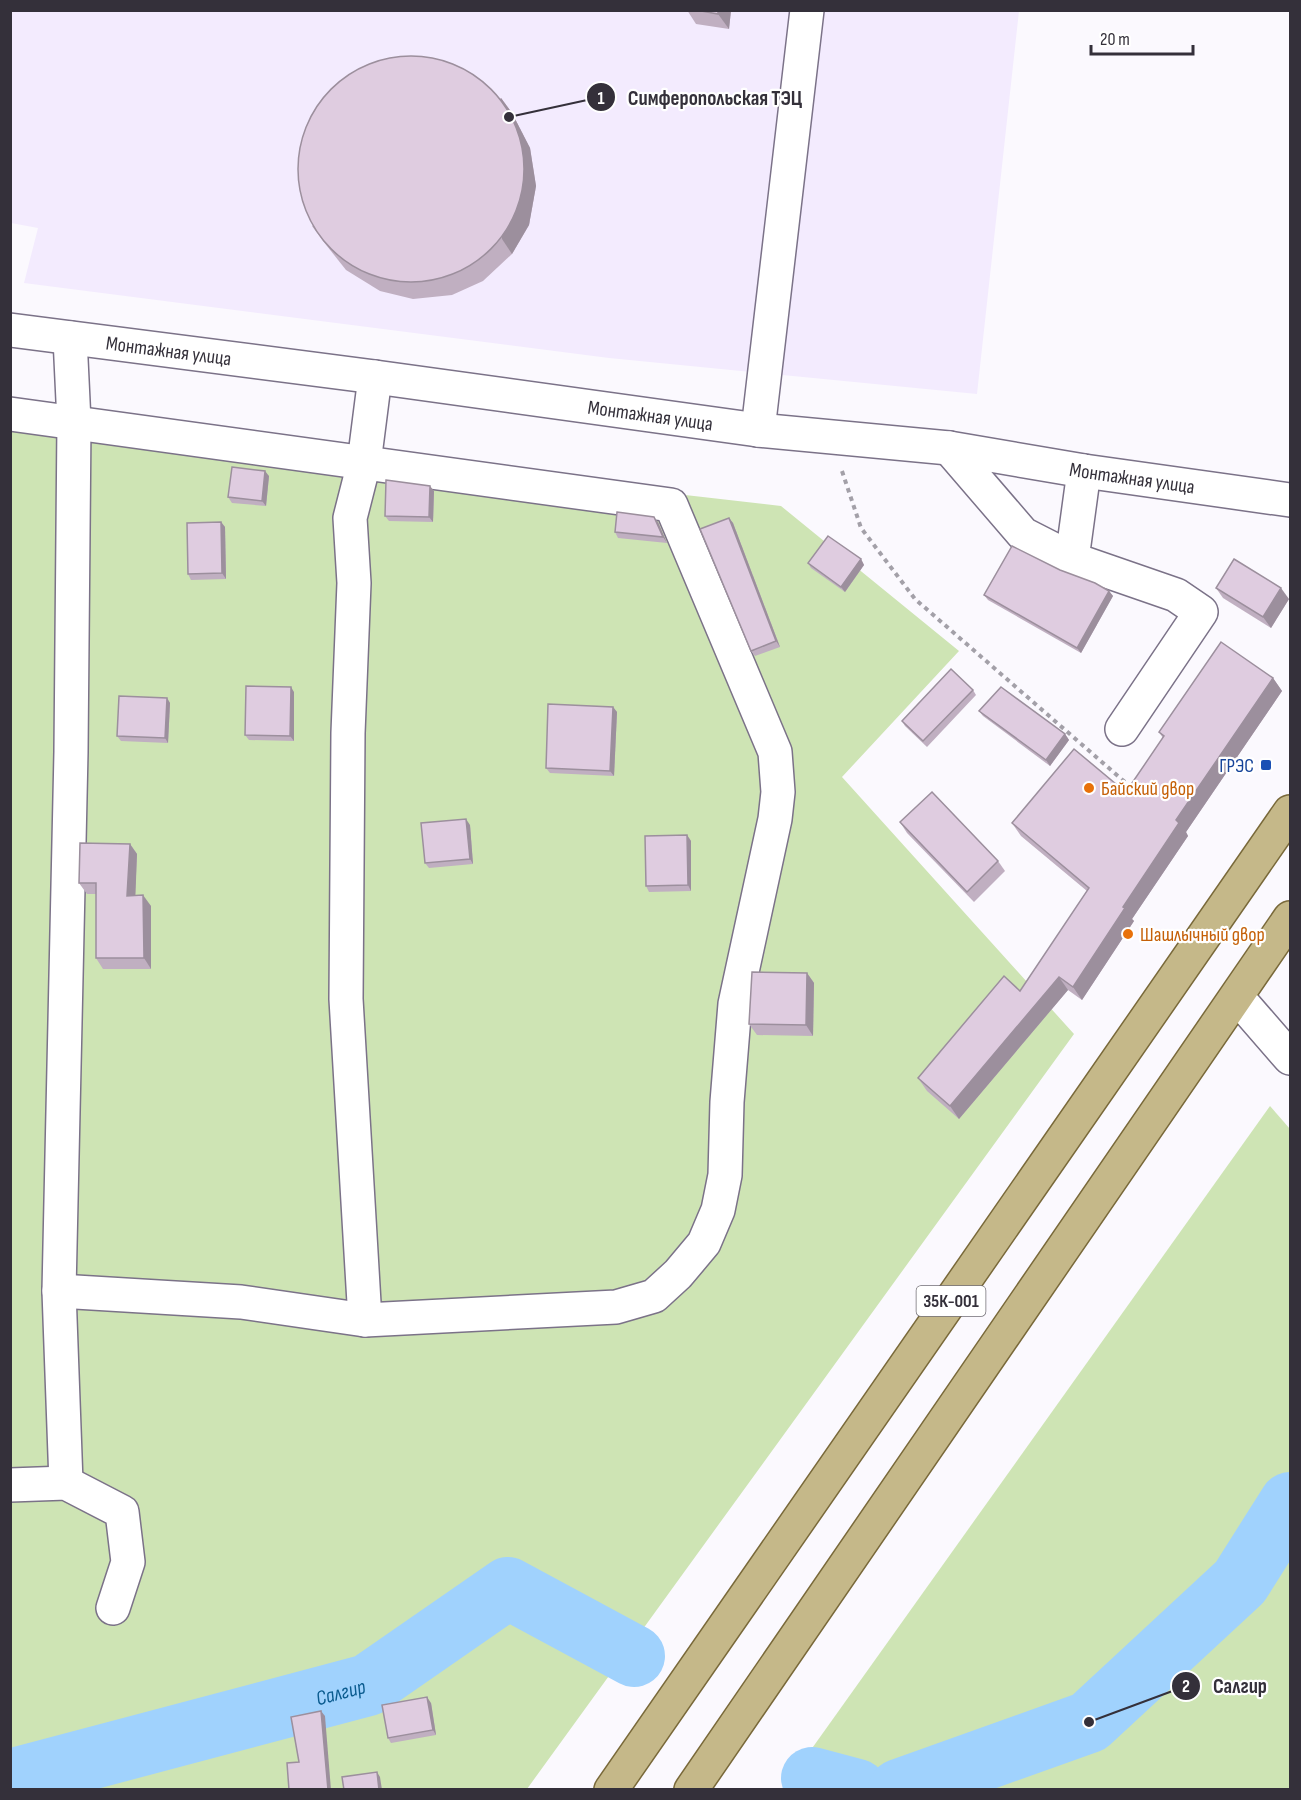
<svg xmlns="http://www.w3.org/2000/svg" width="1301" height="1800" font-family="'Sofia Sans Condensed',sans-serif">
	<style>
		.built { fill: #f3ebfe }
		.green { fill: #cee4b4 }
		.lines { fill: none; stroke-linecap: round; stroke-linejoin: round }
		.river { stroke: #a0d2fd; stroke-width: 62 }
		.minor-casing { stroke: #7b7288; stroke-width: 36 }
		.major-casing { stroke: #79693a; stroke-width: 36 }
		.path { stroke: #a3a0a8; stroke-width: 4; stroke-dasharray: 4.5 4.5; stroke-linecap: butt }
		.minor { stroke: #fff; stroke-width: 33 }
		.major { stroke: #c5b889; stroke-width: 33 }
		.wall { fill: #c0afc1 }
		.shaded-wall { fill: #9c8f9d }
		.building { fill: #dfcce0; stroke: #9c8f9d; stroke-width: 1.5 }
		.transit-dot { fill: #1a4fb4; stroke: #fff; stroke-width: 2 }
		.food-dot { fill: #e8710a; stroke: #fff; stroke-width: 2 }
		.labels { text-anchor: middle; stroke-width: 4.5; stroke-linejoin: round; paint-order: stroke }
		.shield { fill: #fff; stroke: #716e75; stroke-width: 1.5 }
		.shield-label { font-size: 18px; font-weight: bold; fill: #34303a }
		.street-label { font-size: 20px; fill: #34303a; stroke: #fff }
		.transit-label { font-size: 20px; fill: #164399; stroke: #fff; text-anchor: end }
		.food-label { font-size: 20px; fill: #c56008; stroke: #fff; text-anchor: start }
		.water-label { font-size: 21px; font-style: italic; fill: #0a5b8f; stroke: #fff }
		.leader { fill: none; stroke: #34303a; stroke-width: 2 }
		.callout-dot { fill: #34303a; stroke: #fff; stroke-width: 2 }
		.mark-label { font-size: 18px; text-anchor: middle; font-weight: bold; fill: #fff }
		.callout-label { font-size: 21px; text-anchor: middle; font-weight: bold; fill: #34303a; stroke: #fff; stroke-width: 4.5; stroke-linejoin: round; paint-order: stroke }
	</style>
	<rect width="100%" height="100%" fill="#fbf9fe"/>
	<!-- built -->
	<path class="built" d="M 10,11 L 1019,11 L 977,394 L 609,358 L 24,283 L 38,228 L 11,223 Z"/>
	<!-- green -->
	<g class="green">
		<path d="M 11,418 L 781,506 L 959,651 L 842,777 L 1074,1034 L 527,1789 L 11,1790 Z"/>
		<path d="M 1270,1106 L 1290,1129 L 1290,1789 L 783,1789 Z"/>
	</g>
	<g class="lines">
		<!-- river -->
		<g class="river">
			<path d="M 812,1778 L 857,1790"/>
			<path id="s1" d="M 10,1780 L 368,1685 L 508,1588 L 634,1656"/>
			<path d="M 899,1790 L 1089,1722 L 1240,1582 L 1290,1503"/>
		</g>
		<!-- minor casing -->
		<g class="minor-casing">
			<g id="minor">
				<path id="s2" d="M 10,330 L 375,377 L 758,430 L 949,448 L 1084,471 L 1290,500"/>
				<path d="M 10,414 L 671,505 L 775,752 L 778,792 L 775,819 L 735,1004 L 727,1102 L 725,1175 L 718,1210 L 704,1243 L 678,1274 L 654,1296 L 616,1307 L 365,1320 L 241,1302 L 59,1291"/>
				<path d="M 758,430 L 807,10"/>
				<path d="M 949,448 L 1023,534 L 1072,559"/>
				<path d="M 1084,471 L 1072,559 L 1176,595 L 1201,612 L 1122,729"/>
				<path d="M 1237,997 L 1290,1058"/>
				<path d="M 365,1320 L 346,999 L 348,733 L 354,583 L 350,518 L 364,463 L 375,377"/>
				<path d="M 66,1483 L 59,1291 L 71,752 L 74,422 L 70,338"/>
				<path d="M 10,1485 L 66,1483 L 122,1512 L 128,1562 L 113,1608"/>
			</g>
		</g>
		<!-- major casing -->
		<g class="major-casing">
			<g id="major">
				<path d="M 611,1790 L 1290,812"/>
				<path d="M 691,1790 L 1290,918"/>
			</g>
		</g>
		<!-- path -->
		<path class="path" d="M 842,471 L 861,528 L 915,599 L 1134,790"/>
		<!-- minor -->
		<use href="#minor" class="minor"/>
		<!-- major -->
		<use href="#major" class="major"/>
	</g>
	<!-- wall -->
	<g class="wall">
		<path d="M 687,10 L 731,10 L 729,29 L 696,24 Z"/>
		<path d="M 501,98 L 512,113 L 530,148 L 536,186 L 529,225 L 512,254 L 483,281 L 452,295 L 413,299 L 380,291 L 346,270 L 323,241 L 312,226 Z"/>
		<path d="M 269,476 L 266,506 L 232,503 L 228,497 Z"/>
		<path d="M 434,491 L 433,522 L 389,521 L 385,516 Z"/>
		<path d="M 729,518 L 733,523 L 780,647 L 755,656 L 751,651 Z"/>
		<path d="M 221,522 L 225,527 L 226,579 L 191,580 L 188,574 Z"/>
		<path d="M 658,522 L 667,543 L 618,538 L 615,532 Z"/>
		<path d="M 861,559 L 864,565 L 845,592 L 811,568 L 808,563 Z"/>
		<path d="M 1060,570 L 1109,591 L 1113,596 L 1081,653 L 988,600 L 984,595 Z"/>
		<path d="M 1216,588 L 1289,599 L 1271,628 L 1223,598 Z"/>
		<path d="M 1273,678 L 1282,691 L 1186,832 L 1188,836 L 1132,919 L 1134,921 L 1082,1000 L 1068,990 L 959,1119 L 927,1091 L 918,1078 L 1020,991 L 1087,891 L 1021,836 L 1012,823 L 1128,789 L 1163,738 L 1159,732 Z"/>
		<path d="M 973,690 L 976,695 L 927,747 L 905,726 L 902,721 Z"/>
		<path d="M 294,692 L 294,741 L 249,740 L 245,735 Z"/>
		<path d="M 167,698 L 170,703 L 168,743 L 121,741 L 117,736 Z"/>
		<path d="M 613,707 L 617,712 L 614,776 L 550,773 L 546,768 Z"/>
		<path d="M 979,711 L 1065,734 L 1069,740 L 1050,766 L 983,716 Z"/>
		<path d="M 900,822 L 998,861 L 1005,871 L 974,902 L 907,833 Z"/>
		<path d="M 470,825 L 473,864 L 429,868 L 425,863 Z"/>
		<path d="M 687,835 L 691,841 L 691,891 L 649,892 L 646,886 Z"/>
		<path d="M 130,844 L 137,854 L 135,895 L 151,906 L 151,969 L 103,969 L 96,958 L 96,894 L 87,894 L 79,883 Z"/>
		<path d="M 807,973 L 814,983 L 813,1036 L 757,1035 L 749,1024 Z"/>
		<path d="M 431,1703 L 436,1735 L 391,1743 L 388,1738 Z"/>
	</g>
	<!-- shaded-wall -->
	<g class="shaded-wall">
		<path d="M 718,10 L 731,10 L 729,29 L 718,14 Z"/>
		<path d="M 501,98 L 512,113 L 530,148 L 536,186 L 529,225 L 512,254 L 502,239 Z"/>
		<path d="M 265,471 L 269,476 L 266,506 L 262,501 Z"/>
		<path d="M 430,486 L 434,491 L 433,522 L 429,517 Z"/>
		<path d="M 654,517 L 658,522 L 667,543 L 663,537 Z"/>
		<path d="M 729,518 L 733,523 L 780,647 L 776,641 Z"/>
		<path d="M 221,522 L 225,527 L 226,579 L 222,573 Z"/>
		<path d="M 861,559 L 864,565 L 845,592 L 841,587 Z"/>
		<path d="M 1281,588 L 1289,599 L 1271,628 L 1263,617 Z"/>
		<path d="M 1109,591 L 1113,596 L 1081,653 L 1077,648 Z"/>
		<path d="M 1273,678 L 1282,691 L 1186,832 L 1188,836 L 1132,919 L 1134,921 L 1082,1000 L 1073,987 L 1176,820 Z"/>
		<path d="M 291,687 L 294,692 L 294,741 L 290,736 Z"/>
		<path d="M 167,698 L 170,703 L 168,743 L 165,738 Z"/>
		<path d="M 613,707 L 617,712 L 614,776 L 610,771 Z"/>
		<path d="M 1065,734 L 1069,740 L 1050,766 L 1046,760 Z"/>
		<path d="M 466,819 L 470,825 L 473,864 L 470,859 Z"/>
		<path d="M 687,835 L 691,841 L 691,891 L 688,885 Z"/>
		<path d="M 130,844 L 137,854 L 135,906 L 127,896 Z"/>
		<path d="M 143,895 L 151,906 L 151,969 L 144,958 Z"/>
		<path d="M 807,973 L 814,983 L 813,1036 L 806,1025 Z"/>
		<path d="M 1059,977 L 1068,990 L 959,1119 L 950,1106 Z"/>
		<path d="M 427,1697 L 431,1703 L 436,1735 L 433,1730 Z"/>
		<path d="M 321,1711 L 325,1716 L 331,1790 L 328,1790 Z"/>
		<path d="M 377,1772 L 380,1777 L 382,1790 L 379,1790 Z"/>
	</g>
	<!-- building -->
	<g class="building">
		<path d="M 696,10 L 718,10 L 718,14 Z"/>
		<circle cx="411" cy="169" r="113"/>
		<path d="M 232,467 L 265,471 L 262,501 L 228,497 Z"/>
		<path d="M 386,480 L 430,486 L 429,517 L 385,516 Z"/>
		<path d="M 617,512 L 654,517 L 663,537 L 615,532 Z"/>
		<path d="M 729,518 L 776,641 L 751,651 L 700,529 Z"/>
		<path d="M 221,522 L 222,573 L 188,574 L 187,523 Z"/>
		<path d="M 828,536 L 861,559 L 841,587 L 808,563 Z"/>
		<path d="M 1012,546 L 1060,570 L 1095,583 L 1109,591 L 1077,648 L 984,595 Z"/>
		<path d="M 1234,559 L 1281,588 L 1263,617 L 1216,588 Z"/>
		<path d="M 1221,642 L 1273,678 L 1176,820 L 1179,823 L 1123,907 L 1125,908 L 1073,987 L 1059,977 L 950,1106 L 918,1078 L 1004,976 L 1020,991 L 1089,888 L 1012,823 L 1074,749 L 1122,789 L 1124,787 L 1128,789 L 1164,736 L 1159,732 Z"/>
		<path d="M 951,669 L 973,690 L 923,741 L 902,721 Z"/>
		<path d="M 246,686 L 291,687 L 290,736 L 245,735 Z"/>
		<path d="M 1001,687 L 1065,734 L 1046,760 L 979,711 Z"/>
		<path d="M 119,696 L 167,698 L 165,738 L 117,736 Z"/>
		<path d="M 548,704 L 613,707 L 610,771 L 546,768 Z"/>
		<path d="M 932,792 L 998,861 L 967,892 L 900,822 Z"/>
		<path d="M 466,819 L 470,859 L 425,863 L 421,823 Z"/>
		<path d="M 687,835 L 688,885 L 646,886 L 645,836 Z"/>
		<path d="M 80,843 L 130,844 L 127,896 L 143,895 L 144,958 L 96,958 L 96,883 L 79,883 Z"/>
		<path d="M 752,972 L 807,973 L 806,1025 L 749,1024 Z"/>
		<path d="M 427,1697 L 433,1730 L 388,1738 L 382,1705 Z"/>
		<path d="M 321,1711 L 328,1790 L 289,1790 L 287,1763 L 299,1762 L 291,1717 Z"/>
		<path d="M 377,1772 L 379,1790 L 344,1790 L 342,1777 Z"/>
	</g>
	<!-- markers -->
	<rect class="transit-dot" x="1260" y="759" width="12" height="12" rx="3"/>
	<g class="food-dot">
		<circle cx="1089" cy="788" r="6"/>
		<circle cx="1128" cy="934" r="6"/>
	</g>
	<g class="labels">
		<!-- shield labels -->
		<rect class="shield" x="916.5" y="1286" width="69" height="30" rx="4.5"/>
		<g class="shield-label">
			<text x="951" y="1307">35К-001</text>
		</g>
		<!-- street labels -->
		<g class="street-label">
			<text dy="7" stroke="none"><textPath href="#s2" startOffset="160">Монтажная улица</textPath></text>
			<text dy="7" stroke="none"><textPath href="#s2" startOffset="646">Монтажная улица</textPath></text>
			<text dy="7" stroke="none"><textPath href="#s2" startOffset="1132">Монтажная улица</textPath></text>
		</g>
		<!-- transit labels -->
		<g class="transit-label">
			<text x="1254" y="772">ГРЭС</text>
		</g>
		<!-- food labels -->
		<g class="food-label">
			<text x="1101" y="795">Байский двор</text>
			<text x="1140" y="941">Шашлычный двор</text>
		</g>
		<!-- water labels -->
		<g class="water-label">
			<text dy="7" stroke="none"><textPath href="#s1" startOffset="342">Салгир</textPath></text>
		</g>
	</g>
	<!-- callouts -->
	<path class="leader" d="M509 117L601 97M1089 1722L1186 1686"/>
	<g class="callout-dot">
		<circle cx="509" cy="117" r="6"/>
		<circle cx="1089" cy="1722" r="6"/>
		<circle cx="601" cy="97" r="15"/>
		<circle cx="1186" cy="1686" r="15"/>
	</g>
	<g class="mark-label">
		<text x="601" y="104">1</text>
		<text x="1186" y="1692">2</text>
	</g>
	<g class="callout-label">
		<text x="715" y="105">Симферопольская ТЭЦ</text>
		<text x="1240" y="1693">Салгир</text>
	</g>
	<!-- border -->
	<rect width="1301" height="1800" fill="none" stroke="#34303a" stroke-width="24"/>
	<!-- scale -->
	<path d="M1091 45v9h102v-9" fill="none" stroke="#34303a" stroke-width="3"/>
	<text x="1100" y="45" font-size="18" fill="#34303a" stroke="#ffffff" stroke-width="4.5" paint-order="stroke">20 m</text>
</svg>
